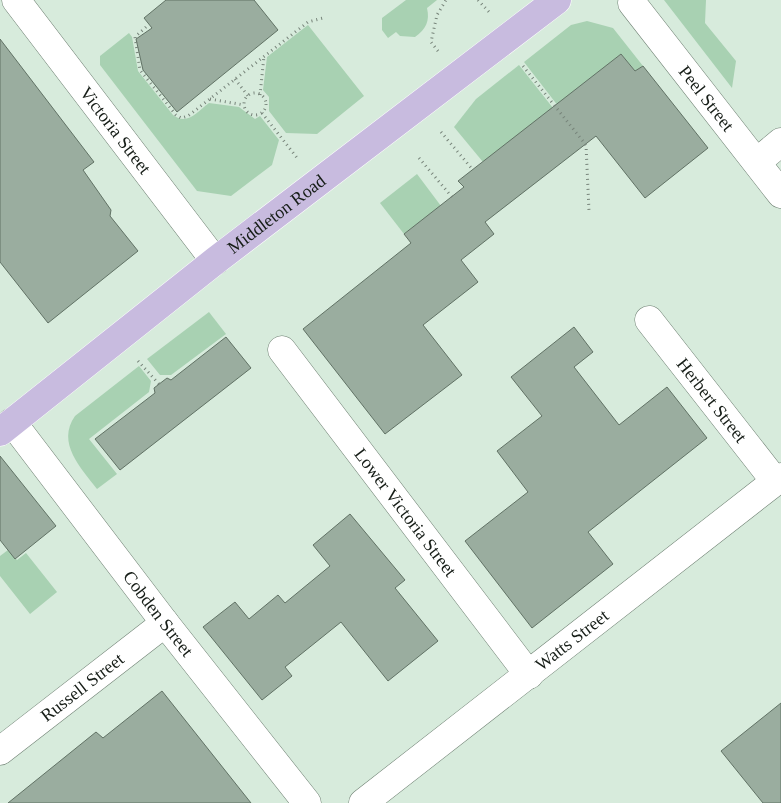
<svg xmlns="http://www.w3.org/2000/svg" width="781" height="803" font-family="'Times New Roman',serif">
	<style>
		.green { fill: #a8d1b2 }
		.building { fill: #9aad9f; stroke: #617265 }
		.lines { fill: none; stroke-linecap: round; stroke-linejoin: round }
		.minor-casing { stroke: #6f8073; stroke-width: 29 }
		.tertiary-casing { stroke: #6f8073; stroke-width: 29 }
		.primary-casing { stroke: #fff; stroke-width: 29 }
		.path { stroke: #77847a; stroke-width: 3; stroke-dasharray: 1 4; stroke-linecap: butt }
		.minor { stroke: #fff; stroke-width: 28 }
		.tertiary { stroke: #fff; stroke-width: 28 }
		.primary { stroke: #c8bbdf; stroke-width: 28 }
		.labels { text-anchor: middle; stroke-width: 4; stroke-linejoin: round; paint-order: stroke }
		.street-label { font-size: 18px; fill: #161d17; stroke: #fff }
	</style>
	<rect width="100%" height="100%" fill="#d7ebdc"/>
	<!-- green -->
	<g class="green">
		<path d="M 406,0 L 437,0 L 427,8 C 430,21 426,29 415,37 L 400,36 L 396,32 L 388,38 L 382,30 L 382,18 Z"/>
		<path d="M 664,0 L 706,0 L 705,23 L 736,61 L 732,88 Z"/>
		<path d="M 587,21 L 613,28 L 643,66 L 635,71 L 621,54 L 575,91 L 586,142 L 524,62 L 571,25 Z"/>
		<path d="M 308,25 L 364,96 L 317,134 L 286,133 L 269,111 L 269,97 L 263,90 L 267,57 Z"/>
		<path d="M 129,33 L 132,37 L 138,71 L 173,115 C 187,126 197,112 209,103 L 239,107 L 255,119 L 260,116 L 279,140 L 272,165 L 231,196 L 197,191 L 100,65 L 100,56 Z"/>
		<path d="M 519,65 L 553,108 L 483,162 L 454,127 L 476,99 Z"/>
		<path d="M 417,174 L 441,206 L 404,234 L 380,203 Z"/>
		<path d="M 209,312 L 226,334 L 171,375 L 160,375 L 147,359 Z"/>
		<path d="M 139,366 L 151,381 L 149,392 L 89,439 L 117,474 L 97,489 C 81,468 56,443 75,416 Z"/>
		<path d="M 8,550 L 17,560 L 26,553 L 57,592 L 30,614 L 0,576 L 0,556 Z"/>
	</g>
	<!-- building -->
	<g class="building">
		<path d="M 166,0 L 254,0 L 278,30 L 177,112 L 143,70 L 136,39 L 152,28 L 144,18 Z"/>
		<path d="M 0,39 L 94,162 L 83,170 L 111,210 L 110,216 L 138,251 L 48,323 L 0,262 Z"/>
		<path d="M 621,54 L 635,71 L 643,66 L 708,148 L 645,198 L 596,136 L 485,222 L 494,234 L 461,260 L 478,282 L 423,325 L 462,375 L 385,434 L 303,329 L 411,243 L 404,234 L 464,187 L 458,181 Z"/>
		<path d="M 574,327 L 593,352 L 574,367 L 619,425 L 667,387 L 707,438 L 588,532 L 613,564 L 532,628 L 465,541 L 528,492 L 497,451 L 542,416 L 511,377 Z"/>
		<path d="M 226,337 L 251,368 L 120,470 L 95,439 L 155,393 L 154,388 L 167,378 L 171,380 Z"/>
		<path d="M 0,456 L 56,526 L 15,559 L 0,540 Z"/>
		<path d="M 350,514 L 405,580 L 395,588 L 438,641 L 388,681 L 341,622 L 285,667 L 292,676 L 262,700 L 203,627 L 235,602 L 249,619 L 278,595 L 285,603 L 330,566 L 313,545 Z"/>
		<path d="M 162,691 L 251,803 L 8,803 L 96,732 L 103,738 Z"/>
		<path d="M 781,703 L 781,803 L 763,803 L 721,751 Z"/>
	</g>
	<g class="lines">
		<!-- minor casing -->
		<g class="minor-casing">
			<g id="minor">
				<path id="s1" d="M 632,3 L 781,194"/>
				<path d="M 757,162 L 781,142"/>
				<path id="s2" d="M 649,320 L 775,481"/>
				<path id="s3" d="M 282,350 L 529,675"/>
				<path id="s4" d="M 12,422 L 165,623 L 307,803"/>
				<path id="s5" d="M 0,751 L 165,623"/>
				<path id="s6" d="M 363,803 L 781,477"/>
			</g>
		</g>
		<!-- tertiary casing -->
		<g class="tertiary-casing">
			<g id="tertiary">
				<path id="s7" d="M 16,0 L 215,261"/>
			</g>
		</g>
		<!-- primary casing -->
		<g class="primary-casing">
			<g id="primary">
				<path id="s8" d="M 0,432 L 215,261 L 557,0"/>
			</g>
		</g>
		<!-- path -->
		<g class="path">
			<path d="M 478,0 L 489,12"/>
			<path d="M 146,27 L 135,37 L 140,70 L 176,115 L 181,118 L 188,116 L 308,22 L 323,18"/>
			<path d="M 438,51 L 431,42 L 437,15 L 446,0"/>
			<path d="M 523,66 L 586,145 L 589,211"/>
			<path d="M 235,79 L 248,96"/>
			<circle cx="255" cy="104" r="11"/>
			<path d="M 260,95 L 264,56"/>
			<path d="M 210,99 L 244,105"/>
			<path d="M 262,113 L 298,159"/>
			<path d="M 441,132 L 473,170"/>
			<path d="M 419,158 L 452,197"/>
			<path d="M 138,361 L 159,384"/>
		</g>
		<!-- minor -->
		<use href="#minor" class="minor"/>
		<!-- tertiary -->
		<use href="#tertiary" class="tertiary"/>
		<!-- primary -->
		<use href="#primary" class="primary"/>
	</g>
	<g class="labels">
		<!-- street labels -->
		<g class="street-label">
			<text dy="6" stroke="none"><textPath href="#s1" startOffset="121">Peel Street</textPath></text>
			<text dy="6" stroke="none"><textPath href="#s7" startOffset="164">Victoria Street</textPath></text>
			<text dy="6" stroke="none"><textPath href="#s8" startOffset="352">Middleton Road</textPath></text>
			<text dy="6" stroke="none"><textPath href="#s2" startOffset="102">Herbert Street</textPath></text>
			<text dy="6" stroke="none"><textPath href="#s3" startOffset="204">Lower Victoria Street</textPath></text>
			<text dy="6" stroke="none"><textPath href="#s4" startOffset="241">Cobden Street</textPath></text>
			<text dy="6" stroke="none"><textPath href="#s6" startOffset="265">Watts Street</textPath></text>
			<text dy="6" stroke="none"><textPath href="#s5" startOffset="104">Russell Street</textPath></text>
		</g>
	</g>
</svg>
